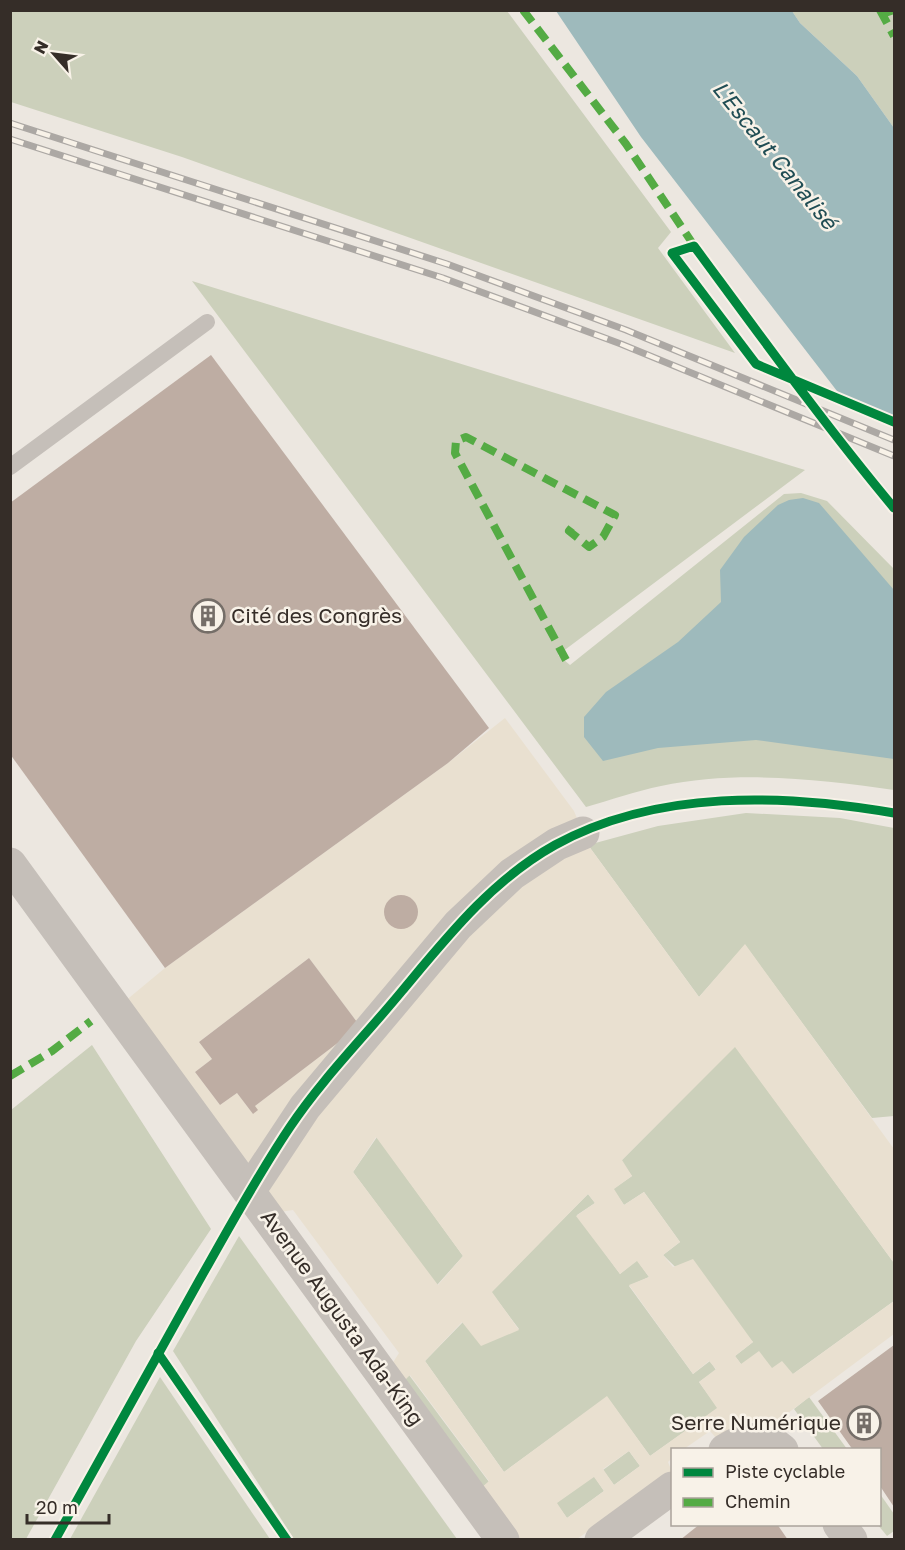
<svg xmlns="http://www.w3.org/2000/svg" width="905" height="1550" font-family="'Golos Text',sans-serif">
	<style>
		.green { fill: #ccd0bb }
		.plaza { fill: #e9e0d0; fill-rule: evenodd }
		.water { fill: #9ebabc }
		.pier { fill: #ece7e0 }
		.building { fill: #beada3 }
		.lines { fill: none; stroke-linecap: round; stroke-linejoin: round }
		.lane { stroke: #c5bfb9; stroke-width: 16 }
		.street { stroke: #c5bfb9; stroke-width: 33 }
		.rail-casing { stroke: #aca8a4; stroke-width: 7 }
		.rail { stroke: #f8f2e8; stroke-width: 4.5; stroke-dasharray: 14; stroke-linecap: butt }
		.quiet { stroke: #54ab44; stroke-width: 8; stroke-dasharray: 15 8; stroke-linecap: butt }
		.cycleway-casing { stroke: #f8f2e8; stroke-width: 13 }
		.cycleway { stroke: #00873e; stroke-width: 9 }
		.labels { text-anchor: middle; stroke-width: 5; stroke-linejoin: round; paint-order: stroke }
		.poi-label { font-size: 21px; fill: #352d28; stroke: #f8f2e8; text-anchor: start }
		.street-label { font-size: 21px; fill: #352d28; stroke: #f8f2e8 }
		.water-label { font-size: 22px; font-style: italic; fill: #204d54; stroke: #f8f2e8 }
	</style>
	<rect width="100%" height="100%" fill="#ece7e0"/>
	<!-- green -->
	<g class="green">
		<path d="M 10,11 L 507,11 L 671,232 L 658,248 L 735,353 L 182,157 L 11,102 Z"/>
		<path d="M 792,11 L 894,11 L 894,128 L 857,76 L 800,23 Z"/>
		<path d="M 192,281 L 805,470 L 558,655 L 570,665 L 784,494 L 801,493 L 827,501 L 894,569 L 894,790 C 819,779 737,770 661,786 C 636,791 611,800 586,807 Z"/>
		<path d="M 746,813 L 840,818 L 894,828 L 894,1116 L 872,1118 L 745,945 L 699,997 L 588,845 L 658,826 Z"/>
		<path d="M 92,1045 L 211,1229 L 136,1341 L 26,1539 L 11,1539 L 11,1110 Z"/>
		<path d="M 735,1046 L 894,1263 L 894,1301 L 793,1374 L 741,1364 L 735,1356 L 753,1342 L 663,1255 L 680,1242 L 644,1192 L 624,1205 L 613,1189 L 632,1176 L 621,1161 Z"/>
		<path d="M 377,1137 L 463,1256 L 437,1285 L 353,1172 Z"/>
		<path d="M 588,1194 L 595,1203 L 577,1215 L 620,1274 L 637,1260 L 649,1277 L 629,1286 L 693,1374 L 710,1361 L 716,1370 L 699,1382 L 718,1408 L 650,1456 L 607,1397 L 504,1472 L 425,1361 L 463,1322 L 519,1329 L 491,1292 Z"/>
		<path d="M 239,1236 L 457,1539 L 294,1539 L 173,1351 Z"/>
		<path d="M 409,1375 L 489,1482 L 480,1489 L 402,1383 Z"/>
		<path d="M 160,1377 L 270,1539 L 70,1539 Z"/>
		<path d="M 809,1397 L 847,1449 L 823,1449 L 794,1409 Z"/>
		<path d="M 629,1451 L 640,1466 L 614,1485 L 603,1470 Z"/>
		<path d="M 594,1476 L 604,1491 L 567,1518 L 556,1503 Z"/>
		<path d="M 880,1494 L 894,1514 L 894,1531 L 887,1536 L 878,1525 Z"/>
	</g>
	<!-- plaza -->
	<path class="plaza" d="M 505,718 L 574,811 L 588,845 L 699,997 L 745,944 L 894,1149 L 894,1263 L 735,1047 L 622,1160 L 632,1176 L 614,1189 L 624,1205 L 644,1192 L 680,1242 L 663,1255 L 673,1267 L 693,1259 L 753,1342 L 735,1356 L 741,1364 L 759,1351 L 772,1368 L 782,1361 L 793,1374 L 894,1301 L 894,1334 L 772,1425 L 753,1421 L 743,1424 L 717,1439 L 710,1431 L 684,1449 L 672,1450 L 672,1458 L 668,1462 L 672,1472 L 577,1539 L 517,1538 L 480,1489 L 489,1481 L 410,1375 L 402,1383 L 390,1367 L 399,1353 L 293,1210 L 280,1212 L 124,1002 L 165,968 L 448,763 ZM 402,895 L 415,903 L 418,913 L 412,924 L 398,928 L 386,920 L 384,910 L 392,898 ZM 309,958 L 360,1026 L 255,1106 L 253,1114 L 237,1093 L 220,1105 L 195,1072 L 212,1059 L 199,1042 ZM 376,1137 L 463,1256 L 438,1285 L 353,1172 ZM 588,1194 L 595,1203 L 576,1216 L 620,1274 L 637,1261 L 649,1277 L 629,1285 L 693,1374 L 709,1361 L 716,1369 L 699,1382 L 717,1408 L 650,1456 L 607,1396 L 504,1472 L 425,1361 L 462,1322 L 481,1346 L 519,1330 L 492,1292 ZM 629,1451 L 640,1466 L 614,1485 L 603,1469 ZM 594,1477 L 604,1491 L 567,1518 L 557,1503 Z"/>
	<!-- water -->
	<g class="water">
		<path d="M 556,11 L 792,11 L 800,23 L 857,76 L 894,128 L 894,465 L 641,137 Z"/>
		<path d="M 803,498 L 819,503 L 894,590 L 894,759 L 756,740 L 658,748 L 603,761 L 584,737 L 584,717 L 606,692 L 678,642 L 721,602 L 720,570 L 744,537 L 778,505 L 789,500 Z"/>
	</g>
	<!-- pier -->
	<path class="pier" d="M 834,392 L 894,417 L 894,468 L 892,467 Z"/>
	<!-- building -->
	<g class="building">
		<path d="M 211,355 L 489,728 L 448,763 L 165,968 L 10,754 L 10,503 Z"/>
		<circle cx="401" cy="912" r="17"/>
		<path d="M 309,958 L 360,1026 L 255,1106 L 258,1110 L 253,1114 L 237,1093 L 220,1105 L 195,1072 L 212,1059 L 199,1042 Z"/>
		<path d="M 894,1345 L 894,1507 L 880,1486 L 880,1450 L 853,1450 L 818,1401 Z"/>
		<path d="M 700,1524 L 777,1524 L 788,1540 L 680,1540 Z"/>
	</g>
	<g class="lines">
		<!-- lane -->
		<path class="lane" d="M 10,467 L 207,322"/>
		<!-- street -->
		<g class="street">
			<path d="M 10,864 L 503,1540"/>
			<path d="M 256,1181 L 305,1107 L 458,925 L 512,874 L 557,844 L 583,833"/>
			<path d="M 725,1450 C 745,1437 763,1434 782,1450"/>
			<path d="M 839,1524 L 851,1540"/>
			<path d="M 601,1540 L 672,1488"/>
		</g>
		<!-- rail casing -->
		<g class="rail-casing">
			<g id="rail">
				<path d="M 10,123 L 447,264 L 626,330 L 894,440"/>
				<path d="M 10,139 L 443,278 L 621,344 L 894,456"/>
			</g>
		</g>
		<!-- rail -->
		<use href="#rail" class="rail"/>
		<!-- quiet -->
		<g class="quiet">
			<path d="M 523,10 L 626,144 L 697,250"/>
			<path d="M 880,10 L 894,36"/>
			<path d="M 882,14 L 894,10"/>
			<path d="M 566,660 L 455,453 L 456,441 L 466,437 L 615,515 L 603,537 L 589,547 L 569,531 L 575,523"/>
			<path d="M 10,1076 L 52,1051 L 91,1021"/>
		</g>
		<!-- cycleway casing -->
		<g class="cycleway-casing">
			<g id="cycleway">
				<path d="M 894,422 L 756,364 L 672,253 L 694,246 C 759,334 824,424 894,508"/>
				<path d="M 158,1353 L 287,1540"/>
				<path d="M 55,1540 C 103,1453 151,1366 200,1279 C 229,1228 257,1176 290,1127 C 322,1079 365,1036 402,991 C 447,937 492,880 555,845 C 657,789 784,794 894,813"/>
			</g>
		</g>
		<!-- cycleway -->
		<use href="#cycleway" class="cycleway"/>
	</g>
	<!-- icons -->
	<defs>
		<g id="building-ring" transform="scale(1.725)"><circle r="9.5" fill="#f8f2e8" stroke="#756e68" stroke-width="1.5"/><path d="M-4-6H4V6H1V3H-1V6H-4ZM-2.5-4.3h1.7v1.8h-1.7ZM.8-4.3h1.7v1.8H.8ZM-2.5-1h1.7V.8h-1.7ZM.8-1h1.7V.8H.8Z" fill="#756e68"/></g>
	</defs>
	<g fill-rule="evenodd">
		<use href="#building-ring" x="208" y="616"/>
		<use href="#building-ring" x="864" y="1423"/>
	</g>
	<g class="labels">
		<!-- poi labels -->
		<g class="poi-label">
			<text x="231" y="623">Cité des Congrès</text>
			<text x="841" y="1430" text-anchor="end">Serre Numérique</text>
		</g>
		<!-- street labels -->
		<g class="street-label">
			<text transform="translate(342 1318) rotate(54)" y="7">Avenue Augusta Ada-King</text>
		</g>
		<!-- water labels -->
		<g class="water-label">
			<text transform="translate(775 155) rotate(51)" y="8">L'Escaut Canalisé</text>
		</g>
	</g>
	<!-- border -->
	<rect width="905" height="1550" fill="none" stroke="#352d28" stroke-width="24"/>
	<!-- legend -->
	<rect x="671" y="1448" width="210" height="78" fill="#f8f2e8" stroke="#aaa39b" stroke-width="1.5"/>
	<rect x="683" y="1468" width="30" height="9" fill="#00873e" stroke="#aaa39b" stroke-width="1.5"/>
	<text x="725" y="1478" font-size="18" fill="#352d28">Piste cyclable</text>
	<rect x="683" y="1498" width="30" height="9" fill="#54ab44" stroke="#aaa39b" stroke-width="1.5"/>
	<text x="725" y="1508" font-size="18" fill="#352d28">Chemin</text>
	<!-- north arrow -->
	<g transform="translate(54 54) rotate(298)" stroke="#f8f2e8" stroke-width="4.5" paint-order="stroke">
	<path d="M0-4.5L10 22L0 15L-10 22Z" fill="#352d28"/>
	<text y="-9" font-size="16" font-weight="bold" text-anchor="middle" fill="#352d28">N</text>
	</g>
	<!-- scale -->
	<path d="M27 1514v9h82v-9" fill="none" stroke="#352d28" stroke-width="3"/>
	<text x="36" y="1514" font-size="18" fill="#352d28" stroke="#f8f2e8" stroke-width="4.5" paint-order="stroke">20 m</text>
</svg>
